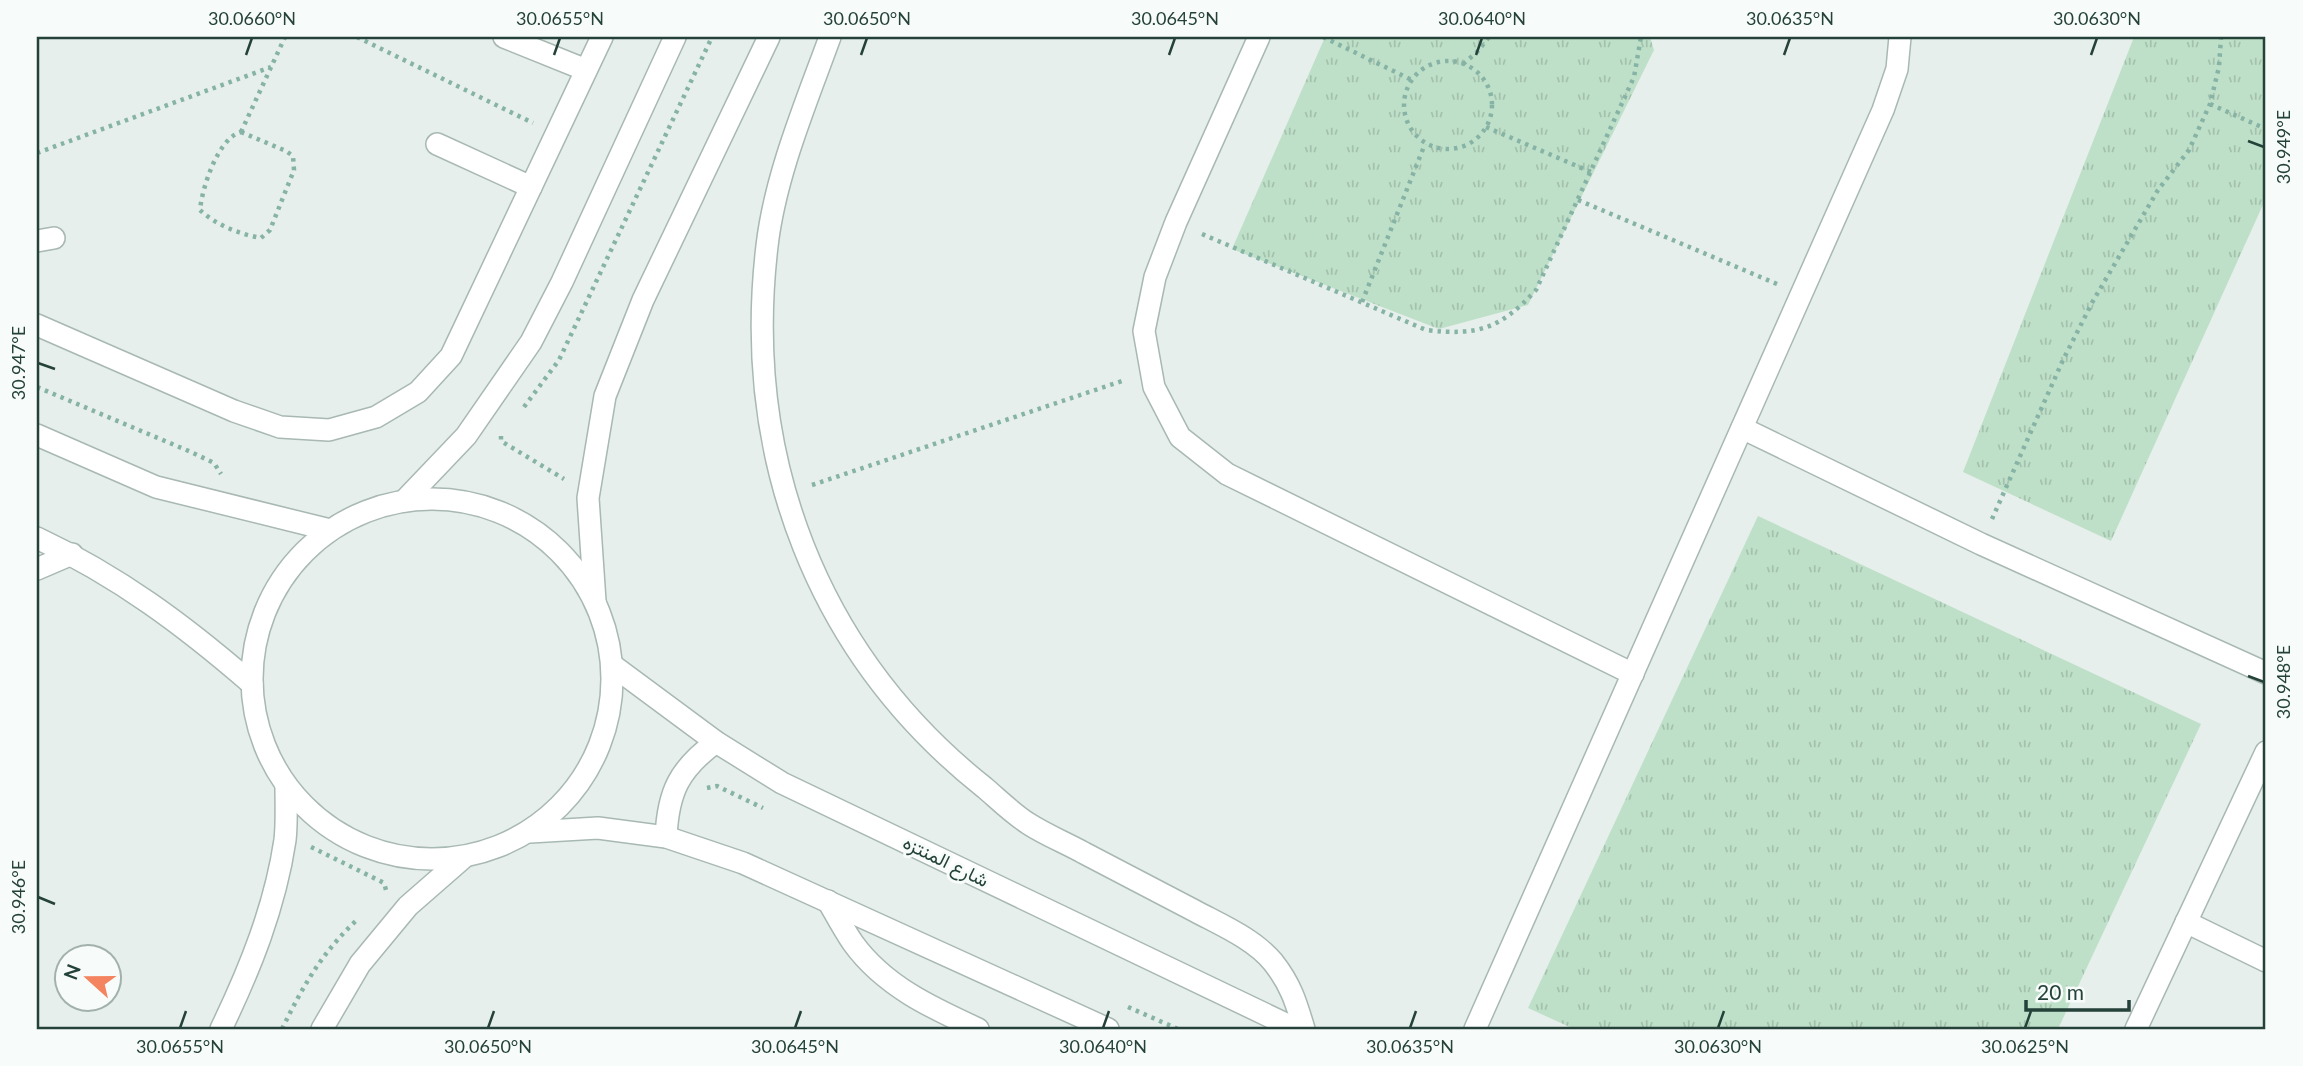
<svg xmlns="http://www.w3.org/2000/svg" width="2303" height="1066" font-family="Lato,Vazirmatn,sans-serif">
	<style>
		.park { fill: url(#park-tufts) }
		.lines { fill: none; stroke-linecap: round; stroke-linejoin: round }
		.service-casing { stroke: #a8b8b2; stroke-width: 24 }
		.minor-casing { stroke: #a8b8b2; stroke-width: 24 }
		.tertiary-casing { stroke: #a8b8b2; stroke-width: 24 }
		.path { stroke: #86b3a5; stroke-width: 4.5; stroke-dasharray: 3.5 5; stroke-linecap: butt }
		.service { stroke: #fff; stroke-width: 21 }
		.minor { stroke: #fff; stroke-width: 21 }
		.tertiary { stroke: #fff; stroke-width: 21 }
		.ticks { fill: none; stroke: #24423a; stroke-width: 2.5 }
		.labels { text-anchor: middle; stroke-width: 6; stroke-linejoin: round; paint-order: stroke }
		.street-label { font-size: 19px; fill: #24423a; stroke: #f7fbf9 }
		.neatline { fill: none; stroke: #24423a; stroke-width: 2.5 }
		.ticks-label { font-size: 18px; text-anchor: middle; fill: #24423a }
	</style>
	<defs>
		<pattern id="park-tufts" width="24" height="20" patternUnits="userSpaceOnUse" patternTransform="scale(1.75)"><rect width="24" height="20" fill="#bfe0c8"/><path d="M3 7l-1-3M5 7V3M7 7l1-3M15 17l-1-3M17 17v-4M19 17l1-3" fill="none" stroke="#a4c1ad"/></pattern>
	</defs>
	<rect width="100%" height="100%" fill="#e6efeb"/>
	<!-- park -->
	<g class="park">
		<path d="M 1325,37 L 1650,37 L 1654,50 L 1528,305 L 1439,329 L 1232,249 Z"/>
		<path d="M 2134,37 L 2266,37 L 2266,198 L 2111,541 L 1963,472 Z"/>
		<path d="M 1758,516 L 2201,724 L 2058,1029 L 1574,1029 L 1528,1008 Z"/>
	</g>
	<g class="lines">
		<!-- service casing -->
		<g class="service-casing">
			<g id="service">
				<path d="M 504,37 L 586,70"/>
				<path d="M 437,144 L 531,187"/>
				<path d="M 37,241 L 54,238"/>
				<path d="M 37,569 L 72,554"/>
			</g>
		</g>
		<!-- minor casing -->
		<g class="minor-casing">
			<g id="minor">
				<path d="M 830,37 C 806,103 775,176 767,246 C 742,458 817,655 985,788 C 999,800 1013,814 1029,824 C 1046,835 1066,843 1084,853 C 1121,872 1158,892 1195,911 C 1221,925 1254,939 1273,962 C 1291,985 1296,1002 1304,1029"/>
				<path d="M 1259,37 L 1176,222 L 1155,277 L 1144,331 L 1154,387 L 1180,437 L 1227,474 L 1633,674"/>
				<path d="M 37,325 L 234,411 L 280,427 L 329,430 L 376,417 L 418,392 L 451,356 L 602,37"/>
				<path d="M 1742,428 L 1981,544 L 2266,673"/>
				<path d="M 404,501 L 466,436 L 531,342 L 562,282 L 675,37"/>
				<path d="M 595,601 L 588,498 L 605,396 L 643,300 L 769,37"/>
				<path d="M 828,901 C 836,915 844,930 853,943 C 884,986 932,1008 978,1029"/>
				<path d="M 2186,922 L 2266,961"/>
				<path d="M 221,1029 C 250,969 275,907 285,840 C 287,823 286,804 286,786"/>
				<path d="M 322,1029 L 360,964 L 408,906 L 463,858"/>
				<path d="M 1475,1029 L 1883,110 L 1897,69 L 1900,37"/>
				<path d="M 2136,1029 L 2266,752"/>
			</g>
		</g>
		<!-- tertiary casing -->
		<g class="tertiary-casing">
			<g id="tertiary">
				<path d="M 37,435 L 156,487 L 330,530"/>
				<circle cx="432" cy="679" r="180"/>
				<path d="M 37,538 C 118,576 184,625 252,684"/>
				<path d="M 612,665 L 716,742 L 782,783 L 1296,1029"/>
				<path d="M 530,832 L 598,828 L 666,837 L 743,863 L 1108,1029"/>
				<path d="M 666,837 C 668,792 679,769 716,742"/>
			</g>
		</g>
		<!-- path -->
		<g class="path">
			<path d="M 357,37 L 533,123"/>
			<path d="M 1323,37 L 1412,80"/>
			<circle cx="1448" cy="105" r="44"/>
			<path d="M 1463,64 L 1477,52 L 1489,37"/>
			<path d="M 2210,104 L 2266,129"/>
			<path d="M 1486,127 L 1591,172"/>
			<path d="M 241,132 L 286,151 L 293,156 L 294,170 L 270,230 L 261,238 C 239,234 216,225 200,210 C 202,188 218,138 241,132 Z"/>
			<path d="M 241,132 L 285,37"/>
			<path d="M 37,153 L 271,67"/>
			<path d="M 1578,200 L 1777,284"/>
			<path d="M 1202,234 L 1426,330 C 1478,336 1500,329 1536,290 L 1634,77 L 1641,37"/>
			<path d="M 1362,302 L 1425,144"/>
			<path d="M 37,387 L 191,452 L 214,463 L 221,474"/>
			<path d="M 524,407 L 559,360 L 712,37"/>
			<path d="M 501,436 L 501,441 L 564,479"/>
			<path d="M 812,485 L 1125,380"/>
			<path d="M 1992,519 L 2063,360 L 2093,301 L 2158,190 L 2189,150 L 2210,104 L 2219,67 L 2221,37"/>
			<path d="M 707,788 L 717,786 L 763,808"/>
			<path d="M 311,847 L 384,883 L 386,890"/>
			<path d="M 1128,1007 L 1178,1029"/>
			<path d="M 282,1029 C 303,986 322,952 358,919"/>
		</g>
		<!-- service -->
		<use href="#service" class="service"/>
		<!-- minor -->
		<use href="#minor" class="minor"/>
		<!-- tertiary -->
		<use href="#tertiary" class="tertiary"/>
	</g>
	<!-- ticks -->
	<path class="ticks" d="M 246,55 L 252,38M 554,55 L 560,38M 861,55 L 867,38M 1169,55 L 1175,38M 1476,55 L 1482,38M 1784,55 L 1790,38M 2091,55 L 2097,38M 2248,141 L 2264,147M 38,363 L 55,369M 2248,676 L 2264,682M 38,897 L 55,904M 180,1028 L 186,1011M 488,1028 L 494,1011M 795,1028 L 801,1011M 1103,1028 L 1109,1011M 1410,1028 L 1416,1011M 1718,1028 L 1724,1011M 2025,1028 L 2031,1011"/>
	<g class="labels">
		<!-- street labels -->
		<g class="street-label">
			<text transform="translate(946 861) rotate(26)" y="7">شارع المنتزه</text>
		</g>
	</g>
	<!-- border -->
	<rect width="2303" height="1066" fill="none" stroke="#f7fbf9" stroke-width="77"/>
	<!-- north arrow -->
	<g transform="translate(88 978) rotate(291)"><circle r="33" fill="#f7fbf9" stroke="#a3b1ad" stroke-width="2"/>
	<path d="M0-5L12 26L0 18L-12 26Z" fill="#f4845f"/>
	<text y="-10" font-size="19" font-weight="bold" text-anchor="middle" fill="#24423a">N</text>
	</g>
	<!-- scale -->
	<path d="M2026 1000v10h103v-10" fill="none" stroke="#24423a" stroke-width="3.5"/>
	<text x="2037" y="1000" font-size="21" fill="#24423a" stroke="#f7fbf9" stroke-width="5" paint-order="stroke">20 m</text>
	<rect x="38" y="38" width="2226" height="990" class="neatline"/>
	<g class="ticks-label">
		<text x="252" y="25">30.0660°N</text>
		<text x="560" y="25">30.0655°N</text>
		<text x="867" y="25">30.0650°N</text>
		<text x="1175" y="25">30.0645°N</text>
		<text x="1482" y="25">30.0640°N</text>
		<text x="1790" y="25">30.0635°N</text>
		<text x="2097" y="25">30.0630°N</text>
		<text transform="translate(2284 147) rotate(-90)" y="6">30.949°E</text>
		<text transform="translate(19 363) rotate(-90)" y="6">30.947°E</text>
		<text transform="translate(2284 682) rotate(-90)" y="6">30.948°E</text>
		<text transform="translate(19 897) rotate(-90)" y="6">30.946°E</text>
		<text x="180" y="1053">30.0655°N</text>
		<text x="488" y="1053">30.0650°N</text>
		<text x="795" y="1053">30.0645°N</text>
		<text x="1103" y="1053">30.0640°N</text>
		<text x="1410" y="1053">30.0635°N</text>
		<text x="1718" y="1053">30.0630°N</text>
		<text x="2025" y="1053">30.0625°N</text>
	</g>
</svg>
